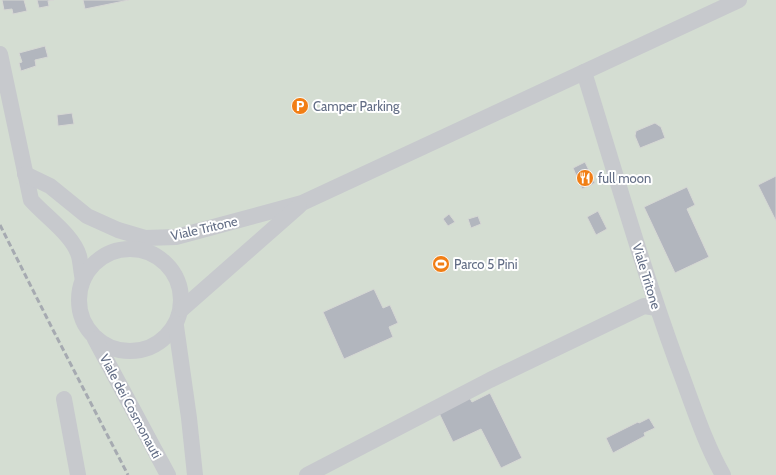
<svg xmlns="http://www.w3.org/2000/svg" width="776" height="475" font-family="Cabin,sans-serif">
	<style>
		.green { fill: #d4ddd2 }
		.building { fill: #b2b6be; stroke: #d6d7d4 }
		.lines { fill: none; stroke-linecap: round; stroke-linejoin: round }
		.minor { stroke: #c7c9cd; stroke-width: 16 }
		.rail { stroke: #a6aab1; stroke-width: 3; stroke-dasharray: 6 3; stroke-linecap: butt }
		.labels { text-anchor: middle; stroke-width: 4; stroke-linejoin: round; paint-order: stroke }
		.poi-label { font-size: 13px; fill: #626d85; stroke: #fff; text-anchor: start }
		.street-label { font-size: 13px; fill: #626d85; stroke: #fff }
	</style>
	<rect width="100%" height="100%" fill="#f4f5f1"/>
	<!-- green -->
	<rect class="green" x="0" y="0" width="776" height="475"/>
	<!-- building -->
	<g class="building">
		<path d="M 2,0 L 24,0 L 27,11 L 13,14 L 12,9 L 4,10 Z"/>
		<path d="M 37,0 L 54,0 L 48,1 L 49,6 L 39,8 Z"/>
		<path d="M 83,0 L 129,0 L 85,9 Z"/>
		<path d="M 45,46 L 48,57 L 35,60 L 36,66 L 21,71 L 19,63 L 22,62 L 19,53 Z"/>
		<path d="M 72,113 L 74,124 L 58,126 L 57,115 Z"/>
		<path d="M 655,123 L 661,127 L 665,138 L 640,148 L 635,136 L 636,131 Z"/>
		<path d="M 585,162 L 595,183 L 582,189 L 573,168 Z"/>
		<path d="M 776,176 L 776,221 L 758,185 Z"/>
		<path d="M 687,187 L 695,205 L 687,209 L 709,257 L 675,273 L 644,207 Z"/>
		<path d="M 598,211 L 607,229 L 596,235 L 587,217 Z"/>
		<path d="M 449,214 L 455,222 L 448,226 L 443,219 Z"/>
		<path d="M 478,216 L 481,224 L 471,228 L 468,219 Z"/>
		<path d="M 374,289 L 383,308 L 390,305 L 398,323 L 389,327 L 393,337 L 344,359 L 323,312 Z"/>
		<path d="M 490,393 L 522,458 L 501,468 L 481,429 L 453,442 L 438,411 L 468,395 L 472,402 Z"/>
		<path d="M 649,418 L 655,428 L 644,433 L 645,436 L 613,453 L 606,438 L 638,422 L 639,423 Z"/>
	</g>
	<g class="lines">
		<!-- minor -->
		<g class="minor">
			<path d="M 0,54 L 31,200 C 46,217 73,235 79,256 C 81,264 81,272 83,280"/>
			<path d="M 584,72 C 614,169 642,267 677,363 C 691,399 704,442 723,475"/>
			<path d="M 25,174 L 50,186 L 87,216 L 118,230 L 145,238 L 176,237 L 302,203 L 739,0"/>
			<circle cx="130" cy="300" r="51"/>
			<path d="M 182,309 L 299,206"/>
			<path d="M 176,326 L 189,418 L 195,475"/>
			<path d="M 95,339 L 168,475"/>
			<path d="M 64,399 L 78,475"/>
			<path d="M 307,475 L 490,380 L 644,306 L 657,308"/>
		</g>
		<!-- rail -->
		<path class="rail" d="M 0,225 L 52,328 L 128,475"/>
	</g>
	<!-- icons -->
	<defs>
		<g id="parking-disc" transform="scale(0.9)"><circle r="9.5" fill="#f17e15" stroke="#fff"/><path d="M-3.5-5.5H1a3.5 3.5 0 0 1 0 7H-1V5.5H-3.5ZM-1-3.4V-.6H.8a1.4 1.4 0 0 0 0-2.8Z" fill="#fff"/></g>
		<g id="restaurant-disc" transform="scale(0.9)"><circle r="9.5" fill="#f17e15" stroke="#fff"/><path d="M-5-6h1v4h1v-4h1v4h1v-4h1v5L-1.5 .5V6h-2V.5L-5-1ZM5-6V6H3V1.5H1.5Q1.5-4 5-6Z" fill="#fff"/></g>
		<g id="stadium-disc" transform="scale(0.9)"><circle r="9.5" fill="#f17e15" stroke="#fff"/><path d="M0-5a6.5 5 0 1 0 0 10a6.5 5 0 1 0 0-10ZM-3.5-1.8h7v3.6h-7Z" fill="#fff"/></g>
	</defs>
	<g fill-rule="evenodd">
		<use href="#parking-disc" x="300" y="106"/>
		<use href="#restaurant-disc" x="585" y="178"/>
		<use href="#stadium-disc" x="441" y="264"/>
	</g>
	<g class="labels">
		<!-- poi labels -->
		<g class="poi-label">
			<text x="313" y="111">Camper Parking</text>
			<text x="598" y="183">full moon</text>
			<text x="454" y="269">Parco 5 Pini</text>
		</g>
		<!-- street labels -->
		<g class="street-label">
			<text transform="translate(204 228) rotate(-13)" y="5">Viale Tritone</text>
			<text transform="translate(647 276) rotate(73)" y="5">Viale Tritone</text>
			<text transform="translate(131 406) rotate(62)" y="5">Viale dei Cosmonauti</text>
		</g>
	</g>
</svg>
